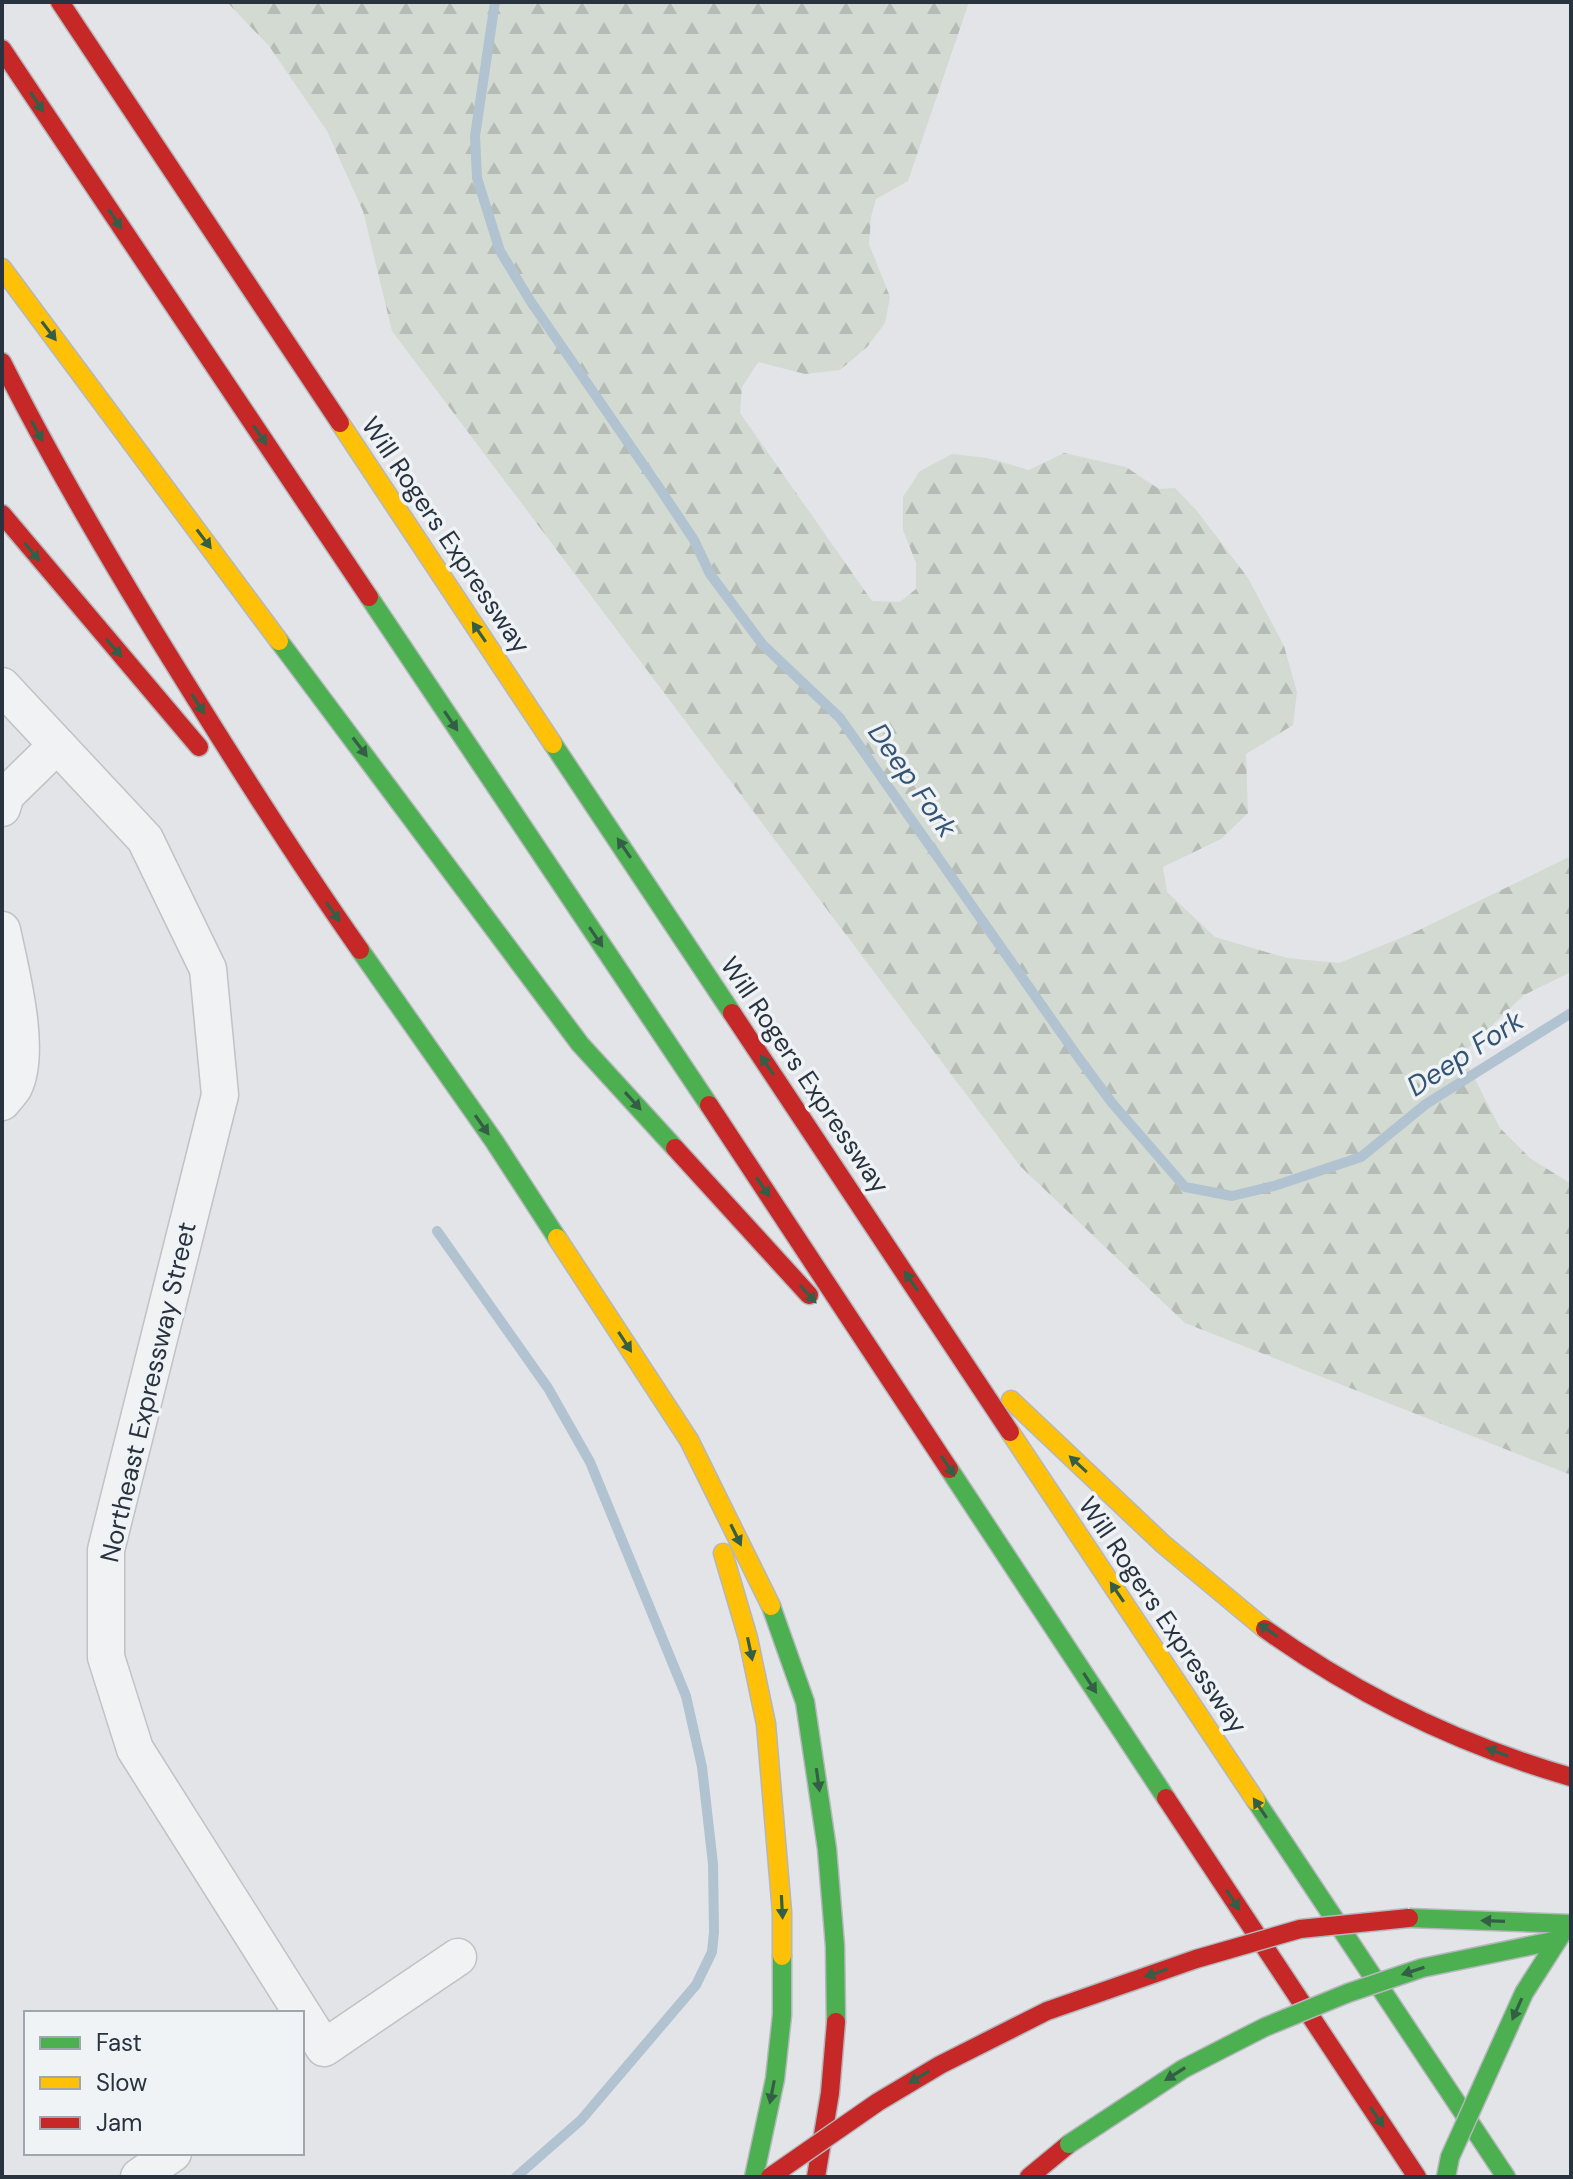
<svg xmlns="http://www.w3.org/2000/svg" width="1573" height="2179" font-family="'DM Sans',sans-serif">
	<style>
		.forest { fill: url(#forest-firs) }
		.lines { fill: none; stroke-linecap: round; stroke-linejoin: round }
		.stream { stroke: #b1c2d1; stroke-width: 10 }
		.street-casing { stroke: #c0c2c5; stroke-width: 39 }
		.fast-casing { stroke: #b4b7bc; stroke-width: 21 }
		.slow-casing { stroke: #b4b7bc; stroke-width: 21 }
		.jam-casing { stroke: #b4b7bc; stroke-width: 21 }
		.street { stroke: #f1f2f4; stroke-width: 36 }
		.fast { stroke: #4caf50; stroke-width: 18 }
		.slow { stroke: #ffc107; stroke-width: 18 }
		.jam { stroke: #c62828; stroke-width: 18 }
		.fast-bridge-casing { stroke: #b4b7bc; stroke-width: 21; stroke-linecap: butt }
		.jam-bridge-casing { stroke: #b4b7bc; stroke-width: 21; stroke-linecap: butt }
		.fast-bridge { stroke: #4caf50; stroke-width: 18 }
		.jam-bridge { stroke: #c62828; stroke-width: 18 }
		.oneway { fill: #355e46 }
		.labels { text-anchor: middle; stroke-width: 7; stroke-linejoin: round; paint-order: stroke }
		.street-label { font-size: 26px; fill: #293340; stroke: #eff3f6 }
		.water-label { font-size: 28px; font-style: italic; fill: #345473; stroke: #eff3f6 }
	</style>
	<defs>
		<pattern id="forest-firs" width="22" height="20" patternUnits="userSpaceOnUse" patternTransform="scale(2)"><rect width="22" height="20" fill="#d3dad2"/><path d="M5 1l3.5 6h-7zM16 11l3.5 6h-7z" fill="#b5bcb5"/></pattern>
	</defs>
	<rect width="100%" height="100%" fill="#e2e4e7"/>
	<!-- forest -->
	<path class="forest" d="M 227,2 L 969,2 L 908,181 L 876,199 L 871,217 L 869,244 L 890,297 L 885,323 L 867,347 L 840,370 L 805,374 L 758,362 L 742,387 L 740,413 L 872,601 L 900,602 L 916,589 L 916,563 L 903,530 L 903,497 L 920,471 L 952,454 L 987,458 L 1029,470 L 1064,453 L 1126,467 L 1159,489 L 1175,488 L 1197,511 L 1248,578 L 1284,646 L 1297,692 L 1293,725 L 1246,754 L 1248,813 L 1221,839 L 1163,867 L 1167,892 L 1215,937 L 1287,958 L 1339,963 L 1413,933 L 1571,856 L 1571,972 L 1524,995 L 1462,1054 L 1500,1128 L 1530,1158 L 1571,1184 L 1571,1475 L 1185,1323 L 1020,1166 L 392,331 L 363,211 L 327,131 L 269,46 Z"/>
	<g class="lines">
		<!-- stream -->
		<g class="stream">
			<path d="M 495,2 L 475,136 L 477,178 L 500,251 L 531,302 L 658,486 L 694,540 L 710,574 L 763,645 L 840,718 L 1078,1057 L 1112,1103 L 1185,1187 L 1232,1196 L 1274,1186 L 1361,1157 L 1426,1104 L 1571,1013"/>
			<path d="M 437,1231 L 548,1388 L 590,1462 L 686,1696 L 702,1767 L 713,1864 L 714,1932 L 712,1952 L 696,1985 L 581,2120 L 516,2177"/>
		</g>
		<!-- street casing -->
		<g class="street-casing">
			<g id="street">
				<path d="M 2,686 L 145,839 L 208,969 L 220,1095 L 106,1550 L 106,1657 L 135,1749 L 324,2048 L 458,1957"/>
				<path d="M 2,808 L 6,795 L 57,745"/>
				<path d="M 2,930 C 10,969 32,1050 14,1087 C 11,1092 6,1097 2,1102"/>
				<path d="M 139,2177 L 173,2153"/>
			</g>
		</g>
		<!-- fast casing -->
		<g class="fast-casing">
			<g id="fast">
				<path d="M 369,597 L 709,1105"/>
				<path d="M 279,641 L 580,1044 L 675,1148"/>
				<path d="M 553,744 L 732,1013"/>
				<path d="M 360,950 L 494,1141 L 557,1238"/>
				<path d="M 949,1469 L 1166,1798"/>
				<path d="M 771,1606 L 805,1702 L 827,1849 L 835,1946 L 836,2022"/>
				<path d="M 1256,1801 L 1506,2177"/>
				<path d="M 754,2177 L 775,2079 L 782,2015 L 782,1956"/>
			</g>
		</g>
		<!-- slow casing -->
		<g class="slow-casing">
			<g id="slow">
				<path d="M 2,268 L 279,641"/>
				<path d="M 340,423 L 553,744"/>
				<path d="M 557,1238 L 689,1440 L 771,1606"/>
				<path d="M 1011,1400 L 1163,1544 L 1265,1629"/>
				<path d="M 1010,1432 L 1256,1801"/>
				<path d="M 723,1553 L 748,1638 L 766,1724 L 782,1912 L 782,1956"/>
			</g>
		</g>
		<!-- jam casing -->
		<g class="jam-casing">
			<g id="jam">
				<path d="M 60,2 L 340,423"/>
				<path d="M 2,49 L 369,597"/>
				<path d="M 2,362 C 57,471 119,576 184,680 C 241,772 298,862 360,950"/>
				<path d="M 2,514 L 199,747"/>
				<path d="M 732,1013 L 1010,1432"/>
				<path d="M 709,1105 L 949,1469"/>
				<path d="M 675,1148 L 809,1295"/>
				<path d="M 1265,1629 C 1359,1696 1460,1745 1571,1777"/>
				<path d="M 1166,1798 L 1417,2177"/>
				<path d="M 816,2177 L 830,2093 L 836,2022"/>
				<path d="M 1029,2177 L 1069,2144"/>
			</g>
		</g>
		<!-- street -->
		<use href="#street" class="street"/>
		<!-- fast -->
		<use href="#fast" class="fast"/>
		<!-- slow -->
		<use href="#slow" class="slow"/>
		<!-- jam -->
		<use href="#jam" class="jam"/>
		<!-- fast-bridge casing -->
		<g class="fast-bridge-casing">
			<g id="fast-bridge">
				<path d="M 1409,1918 L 1571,1924"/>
				<path d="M 1069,2144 L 1183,2069 L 1265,2027 L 1348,1993 L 1422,1968 L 1553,1941"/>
				<path d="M 1446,2177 L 1450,2157 L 1524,1993 L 1568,1924"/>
			</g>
		</g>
		<!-- jam-bridge casing -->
		<g class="jam-bridge-casing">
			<path id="jam-bridge" d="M 770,2177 L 878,2102 L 940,2065 L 1047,2011 L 1196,1959 L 1300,1929 L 1409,1918"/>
		</g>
		<!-- fast-bridge -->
		<use href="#fast-bridge" class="fast-bridge"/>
		<!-- jam-bridge -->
		<use href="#jam-bridge" class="jam-bridge"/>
	</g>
	<!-- one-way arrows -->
	<defs><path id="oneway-solid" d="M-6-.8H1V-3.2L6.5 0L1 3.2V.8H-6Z" transform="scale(2)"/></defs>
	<g class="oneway">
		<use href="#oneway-solid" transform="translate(37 102) rotate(57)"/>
		<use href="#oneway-solid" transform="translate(115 219) rotate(56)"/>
		<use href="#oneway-solid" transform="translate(49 331) rotate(53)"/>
		<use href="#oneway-solid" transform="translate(37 431) rotate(62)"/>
		<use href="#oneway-solid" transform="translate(260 435) rotate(56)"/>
		<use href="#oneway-solid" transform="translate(204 539) rotate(53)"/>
		<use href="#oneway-solid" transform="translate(32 552) rotate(51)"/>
		<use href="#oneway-solid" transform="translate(479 632) rotate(-124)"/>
		<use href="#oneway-solid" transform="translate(114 648) rotate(49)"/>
		<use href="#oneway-solid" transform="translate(198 704) rotate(58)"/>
		<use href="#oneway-solid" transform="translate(451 721) rotate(56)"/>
		<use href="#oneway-solid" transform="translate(360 747) rotate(53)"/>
		<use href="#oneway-solid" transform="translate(624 848) rotate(-124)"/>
		<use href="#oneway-solid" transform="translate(333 912) rotate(55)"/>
		<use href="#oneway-solid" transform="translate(596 937) rotate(56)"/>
		<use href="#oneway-solid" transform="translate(767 1065) rotate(-124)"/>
		<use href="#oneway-solid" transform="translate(633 1101) rotate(48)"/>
		<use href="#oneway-solid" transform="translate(482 1125) rotate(55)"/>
		<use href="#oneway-solid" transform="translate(763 1187) rotate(56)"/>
		<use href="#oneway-solid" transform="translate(911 1281) rotate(-124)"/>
		<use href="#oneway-solid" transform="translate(808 1294) rotate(48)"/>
		<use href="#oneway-solid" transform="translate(625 1342) rotate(57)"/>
		<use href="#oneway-solid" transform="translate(1078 1464) rotate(-137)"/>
		<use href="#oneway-solid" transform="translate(948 1466) rotate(57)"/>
		<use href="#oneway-solid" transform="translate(736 1535) rotate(64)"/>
		<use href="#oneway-solid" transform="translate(1117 1592) rotate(-124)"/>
		<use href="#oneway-solid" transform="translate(1268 1630) rotate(-145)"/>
		<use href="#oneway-solid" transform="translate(750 1649) rotate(78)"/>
		<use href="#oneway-solid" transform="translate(1090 1683) rotate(57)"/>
		<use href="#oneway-solid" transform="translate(1497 1752) rotate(-159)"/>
		<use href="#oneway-solid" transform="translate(818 1780) rotate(82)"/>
		<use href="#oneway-solid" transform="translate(1260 1808) rotate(-124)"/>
		<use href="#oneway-solid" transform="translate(1233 1900) rotate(57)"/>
		<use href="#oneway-solid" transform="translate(782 1907) rotate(87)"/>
		<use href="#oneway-solid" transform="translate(1493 1921) rotate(-178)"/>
		<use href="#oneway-solid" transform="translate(1413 1971) rotate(162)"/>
		<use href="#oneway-solid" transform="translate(1156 1973) rotate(161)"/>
		<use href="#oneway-solid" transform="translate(1517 2009) rotate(114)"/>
		<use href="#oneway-solid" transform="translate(1175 2074) rotate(148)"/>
		<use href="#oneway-solid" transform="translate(919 2077) rotate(149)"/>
		<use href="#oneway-solid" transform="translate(772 2092) rotate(101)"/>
		<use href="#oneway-solid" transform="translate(1377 2117) rotate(56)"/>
	</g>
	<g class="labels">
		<!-- street labels -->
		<g class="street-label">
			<text transform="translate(446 535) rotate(56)" y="9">Will Rogers Expressway</text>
			<text transform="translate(805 1075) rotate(56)" y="9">Will Rogers Expressway</text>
			<text transform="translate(148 1392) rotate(-77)" y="9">Northeast Expressway Street</text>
			<text transform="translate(1163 1615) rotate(56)" y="9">Will Rogers Expressway</text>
		</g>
		<!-- water labels -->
		<g class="water-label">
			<text transform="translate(913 780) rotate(55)" y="10">Deep Fork</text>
			<text transform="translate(1465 1053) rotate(-33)" y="10">Deep Fork</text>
		</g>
	</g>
	<!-- border -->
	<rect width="1573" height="2179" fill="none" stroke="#293340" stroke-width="8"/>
	<!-- legend -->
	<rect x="24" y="2011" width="280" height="144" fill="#eff3f6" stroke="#a0a6ad" stroke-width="2"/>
	<rect x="40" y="2037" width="40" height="12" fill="#4caf50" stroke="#a0a6ad" stroke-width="2"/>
	<text x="96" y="2051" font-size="24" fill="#293340">Fast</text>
	<rect x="40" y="2077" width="40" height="12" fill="#ffc107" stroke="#a0a6ad" stroke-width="2"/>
	<text x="96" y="2091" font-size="24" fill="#293340">Slow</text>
	<rect x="40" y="2117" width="40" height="12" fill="#c62828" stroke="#a0a6ad" stroke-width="2"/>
	<text x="96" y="2131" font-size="24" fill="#293340">Jam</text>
</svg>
